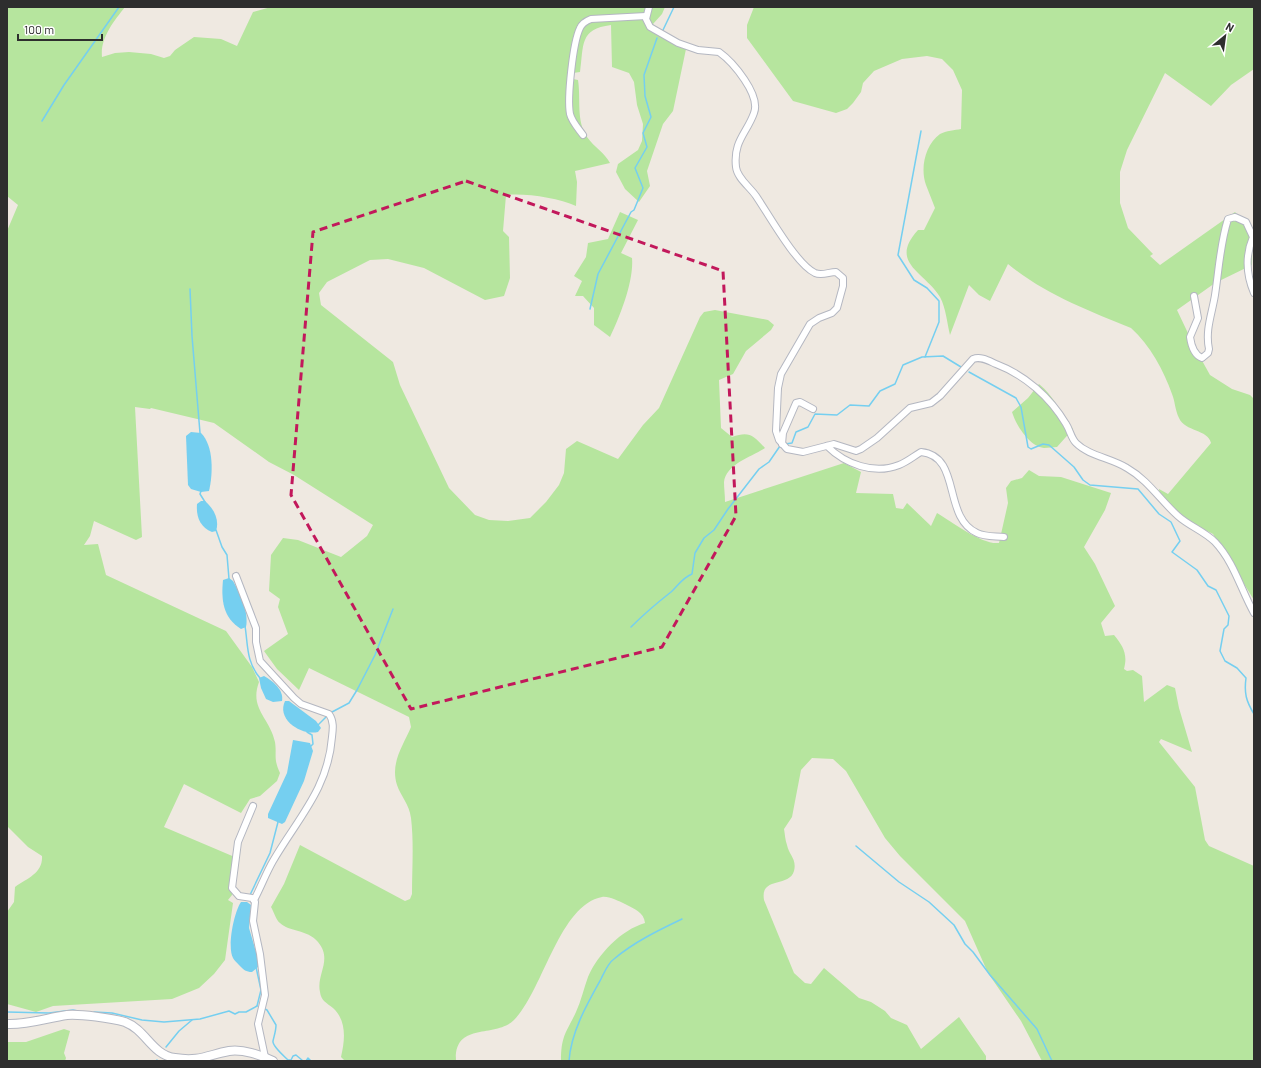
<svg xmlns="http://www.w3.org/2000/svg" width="1261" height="1068" font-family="Barlow,sans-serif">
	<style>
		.green { fill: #b6e59e }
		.water { fill: #75cff0 }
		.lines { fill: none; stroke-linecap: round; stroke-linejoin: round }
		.stream { stroke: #75cff0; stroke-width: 1.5 }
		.street-casing { stroke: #b4b7c1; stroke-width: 8 }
		.secondary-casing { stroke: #b4b7c1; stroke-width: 10 }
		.street { stroke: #fff; stroke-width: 6 }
		.secondary { stroke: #fff; stroke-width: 8 }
		.marked { fill: none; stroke: #c2185b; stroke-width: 3; stroke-dasharray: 8 5; stroke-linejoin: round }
	</style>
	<rect width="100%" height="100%" fill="#efe9e1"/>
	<!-- green -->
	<g class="green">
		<path d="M 7,7 L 125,7 C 114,21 100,38 102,57 L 115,53 L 129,52 L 151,54 L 164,58 L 170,56 L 175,50 L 194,37 L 221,39 L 237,46 L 253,12 L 271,7 L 665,7 L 662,14 L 653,24 L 657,29 L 686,49 L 673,111 L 663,124 L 647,171 L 650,186 L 639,202 L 625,189 L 616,172 L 618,164 L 638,150 L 642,141 L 643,124 L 637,105 L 634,82 L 629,73 L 612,67 L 611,25 C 579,29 584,45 580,72 L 573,73 L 573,79 L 578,80 C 581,99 576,121 587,137 C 594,147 605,153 610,163 L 575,171 L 577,182 L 576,206 C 558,198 526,193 506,195 L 503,231 L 509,237 L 510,278 L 504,296 L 485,300 L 424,268 L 388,259 L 370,260 L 327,282 L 319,293 L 321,305 L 393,362 L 400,385 L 449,488 L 475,515 L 489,520 L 508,521 L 530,518 L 546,502 L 559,485 L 564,473 L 566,449 L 577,441 L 618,459 L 643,425 L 659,408 L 700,317 L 704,312 L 715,310 L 768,320 L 774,325 L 771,330 L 746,351 L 733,374 L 719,380 L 721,428 L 732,437 C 749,431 753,435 765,448 C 751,457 726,464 724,482 C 724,488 725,495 725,502 L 844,463 L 861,472 L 856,493 L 893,494 L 896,508 L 903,509 L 907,503 L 931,526 L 937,513 C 952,522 982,545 999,543 L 1008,503 L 1006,488 L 1011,481 L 1022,478 L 1029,470 L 1039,476 L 1061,477 L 1111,493 L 1105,510 L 1084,547 L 1095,564 L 1115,606 L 1101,623 L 1105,636 L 1114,635 C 1123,646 1128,654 1124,669 L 1127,671 L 1133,670 L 1142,676 L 1144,702 L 1167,685 L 1175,688 L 1179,708 L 1192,752 L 1161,739 L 1159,742 L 1195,787 L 1205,840 L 1209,846 L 1254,866 L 1254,1061 L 1042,1061 L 1021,1021 L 988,973 L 965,921 L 900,856 L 885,838 L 846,771 L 833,759 L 812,758 L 801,770 L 792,817 L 784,829 C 785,834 785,840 787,845 C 789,855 797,859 794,871 C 789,888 760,876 764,900 L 794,973 L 805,983 L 811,984 L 824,968 L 859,998 L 871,1002 L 885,1011 L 891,1018 L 907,1025 L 921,1049 L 959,1017 L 986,1056 L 986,1061 L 561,1061 C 561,1036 566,1033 576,1012 C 581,1001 584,988 588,977 C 598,954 621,930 645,923 C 644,912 634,909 625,904 C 618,901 609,896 602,897 C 559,905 543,991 514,1020 C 495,1039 454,1021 456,1061 L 345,1061 L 341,1057 C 345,1040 347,1021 333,1008 C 327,1003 321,1001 320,992 C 316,974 333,960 318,942 C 307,929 289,932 280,923 C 276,920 274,912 271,907 L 284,884 L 300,845 L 405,901 L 410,899 L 412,894 C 412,869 414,843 411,818 C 409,803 401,797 397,785 C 390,763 403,746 411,727 L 409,717 L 309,668 L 299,690 L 277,669 L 264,651 L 288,634 L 278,607 L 280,599 L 269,591 L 271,555 L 283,538 L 298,540 L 341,557 L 367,536 L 373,525 L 294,475 L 269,462 L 214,423 L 151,408 L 150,409 L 135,407 L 142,537 L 136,540 L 94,521 L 90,536 L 84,545 L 98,544 L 106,575 L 226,631 L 252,667 L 259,682 C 249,709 270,718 275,742 C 277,755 273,758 280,773 L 277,781 L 260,796 L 250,799 L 241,813 L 184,784 L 164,827 L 237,858 L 232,895 L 228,900 L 233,903 L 225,960 L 214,974 L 199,988 L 172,999 L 53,1006 L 36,1012 L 7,1004 L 7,912 L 14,902 L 15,887 C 28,878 43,873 42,856 L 28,847 L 7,826 L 7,231 L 18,205 L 7,196 Z"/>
		<path d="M 754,7 L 1254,7 L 1254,69 L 1231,85 L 1211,106 L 1165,73 L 1127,150 L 1120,172 L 1120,203 L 1128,228 L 1153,254 L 1150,256 L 1160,265 L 1235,212 C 1251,228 1253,243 1252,265 L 1215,283 L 1177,310 L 1195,348 L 1210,375 L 1232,389 L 1250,395 L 1254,399 L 1254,600 L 1213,534 L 1182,518 L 1160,497 L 1159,489 L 1168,494 L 1211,443 C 1208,429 1185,432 1179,418 C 1175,410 1175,401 1172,394 C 1164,371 1150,345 1131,328 C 1089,311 1044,294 1008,264 L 990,301 L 979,295 L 969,285 L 950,335 C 947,323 946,308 940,297 C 925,272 888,263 918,230 L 924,230 L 935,208 C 932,200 929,193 926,185 C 920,168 925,145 940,134 C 946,131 955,130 961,129 L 962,90 L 953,70 L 942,59 L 927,56 L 902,59 L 874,71 L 863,83 L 861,92 L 853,103 L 847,109 L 836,113 L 793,101 L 747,38 L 747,25 Z"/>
		<path d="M 620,212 L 638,220 L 621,253 L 632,258 C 634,281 620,316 610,337 L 594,325 L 594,308 L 583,296 L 575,296 L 582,281 L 574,276 L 586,257 L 588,243 L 608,239 Z"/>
		<path d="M 1039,384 C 1054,396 1061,414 1073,429 L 1057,447 C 1053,447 1048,448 1044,448 C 1029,446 1016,425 1012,412 L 1028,398 Z"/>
		<path d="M 64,1029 L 70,1031 L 64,1053 L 66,1058 L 65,1061 L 7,1061 L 7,1042 L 26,1042 Z"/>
	</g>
	<!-- water -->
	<g class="water">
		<path d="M 191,432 L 201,433 C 214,446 213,474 209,491 L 201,492 L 191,489 L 188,485 L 186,436 Z"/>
		<path d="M 201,501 L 205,501 C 213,508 220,519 216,531 L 212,532 C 200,527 196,517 197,504 Z"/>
		<path d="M 229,578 L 233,581 C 240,594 249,612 246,627 L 241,629 C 223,618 221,600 223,580 Z"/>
		<path d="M 264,676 C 273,681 284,690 282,701 L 273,702 L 266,699 L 261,688 L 259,678 Z"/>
		<path d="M 285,701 L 289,701 L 316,721 L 321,728 L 318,732 C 302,736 276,720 285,701 Z"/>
		<path d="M 293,740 L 310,743 L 313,751 L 304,781 L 285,822 L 282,824 L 268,818 L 268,814 L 287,773 Z"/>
		<path d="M 241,902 L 247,902 L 251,905 L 249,928 L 259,962 L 258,967 L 252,972 C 246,972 244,970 239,965 C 237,963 234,960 233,958 C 227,947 234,912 241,902 Z"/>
	</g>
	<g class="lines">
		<!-- stream -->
		<g class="stream">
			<path d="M 663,30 L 674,7"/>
			<path d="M 42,121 L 64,85 L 119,7"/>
			<path d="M 921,131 L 898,255 L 914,280 L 927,288 L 939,301 L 939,322 L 925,357"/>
			<path d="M 190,289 L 192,336 L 200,433"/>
			<path d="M 590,309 L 598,274 L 631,212 L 634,210 L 643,188 L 635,168 L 647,147 L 643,133 L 651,117 L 645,96 L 644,75 L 657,38"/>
			<path d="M 969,372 L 1016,398 L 1021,407 L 1028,447 L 1031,449 L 1043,444 L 1049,445 L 1074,467 L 1083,480 L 1090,485 L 1138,489 L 1159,514 L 1171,522 L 1180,541 L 1172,552 L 1197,570 L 1208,586 L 1216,590 L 1229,616 L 1228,625 L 1224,629 L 1220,651 L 1225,661 L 1237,668 L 1246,678 C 1244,693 1246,701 1254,714"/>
			<path d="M 785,444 L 792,443 L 796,432 L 808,427 L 815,414 L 837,415 L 850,405 L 869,406 L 880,391 L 895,384 L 903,365 L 922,357 L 943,356 L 961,367"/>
			<path d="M 201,491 L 200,494 L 205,502"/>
			<path d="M 216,530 L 222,547 L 227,555 L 229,579"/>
			<path d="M 245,626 C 248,644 246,662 260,678"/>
			<path d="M 631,627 C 644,614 657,603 671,592 C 678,586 682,578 692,574 L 695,553 L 704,538 L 714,530 L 728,509 L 759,469 L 769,462 L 780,446"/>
			<path d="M 332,712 L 349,703 L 357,690 L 375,655 L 393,609"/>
			<path d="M 317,726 L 327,716"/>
			<path d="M 307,732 L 312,735 L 313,744 L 311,746"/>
			<path d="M 856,846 L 899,882 L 929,902 L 954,925 L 965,944 L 973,952 L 990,975 L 1037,1029 L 1052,1061"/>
			<path d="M 250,895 L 270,853 L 278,822"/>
			<path d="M 256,967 L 261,990 L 257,1006"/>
			<path d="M 263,1008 L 267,1010 L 276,1025 C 276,1031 274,1036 273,1041 C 272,1046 284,1056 288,1060 L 291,1060 L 293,1056 L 296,1055 L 303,1061"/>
			<path d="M 7,1012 L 49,1013 L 73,1010 L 78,1011"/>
			<path d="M 94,1012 L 112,1013 L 142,1020 L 164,1022 L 200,1019 L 229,1011 L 235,1014 L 239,1012 L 246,1012 L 257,1006"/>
			<path d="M 166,1047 L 179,1031 L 192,1020"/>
			<path d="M 156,1061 L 157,1060"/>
			<path d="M 306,1061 L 308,1058 L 311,1061"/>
			<path d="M 569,1061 C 571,1032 587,1004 601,979 C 604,973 608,963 614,959 C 634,942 659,930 682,919"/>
		</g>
		<!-- street casing -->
		<g class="street-casing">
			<g id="street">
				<path d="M 649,7 L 646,19 L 650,27 L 678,43 L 698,50 L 719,52 C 733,62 761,95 754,113 C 747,133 733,141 736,167 C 737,178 750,187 756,196 C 769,215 796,264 815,273 C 822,276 829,272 836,272 L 843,278 L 843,286 L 837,308 L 832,313 L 819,318 L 810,324 L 781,374 L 778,388 L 776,431 L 779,440 L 787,449 L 803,452 L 834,444 L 856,451 L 861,449 L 877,438 L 910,408 L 931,403 L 940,396 L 973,359 C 981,356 989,361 996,364 C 1025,375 1050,397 1066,424 C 1070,430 1071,438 1076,443 C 1089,456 1111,458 1127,468 C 1148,480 1160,500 1178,516 C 1189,526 1204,531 1215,542 C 1234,562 1241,590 1254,613"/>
				<path d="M 583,135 C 578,128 572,122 570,114 C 567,98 573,42 580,28 C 582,23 586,21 591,19 L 646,16"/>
				<path d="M 1194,296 L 1198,318 L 1190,337 C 1191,344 1194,355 1202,358 L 1208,353 L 1209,349 C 1205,330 1212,314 1215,295 C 1219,269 1220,244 1228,219 L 1235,217 L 1246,222 L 1253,237 C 1245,256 1246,274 1254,293"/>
				<path d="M 782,444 L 783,433 L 796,403 L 800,402 L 813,409"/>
				<path d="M 827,446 C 845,464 874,475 899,465 C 907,462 914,456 921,452 C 962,456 942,517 977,533 C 985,537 995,536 1004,537"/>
				<path d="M 236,576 L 256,628 L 256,642 L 260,661 L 294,698 L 301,704 L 329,714 C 334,721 333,729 332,737 C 328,789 298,818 273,861 C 266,873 261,887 254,900"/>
				<path d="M 253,806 L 238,842 L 232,888 L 239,896 L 252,898 L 255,902 L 253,921 L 260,954 L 265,995 L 258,1024 L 265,1057"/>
			</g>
		</g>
		<!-- secondary casing -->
		<g class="secondary-casing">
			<path id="secondary" d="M 7,1024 C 27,1025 47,1018 67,1015 C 81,1014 111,1018 125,1022 C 146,1030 152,1055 175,1058 C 199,1062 208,1055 229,1051 C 243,1049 261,1055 273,1061"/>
		</g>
		<!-- street -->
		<use href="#street" class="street"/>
		<!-- secondary -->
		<use href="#secondary" class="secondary"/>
	</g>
	<!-- marked area -->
	<path class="marked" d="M 466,181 L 723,271 L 736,516 L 662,647 L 411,709 L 291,495 L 313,232 Z"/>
	<!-- border -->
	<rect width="1261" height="1068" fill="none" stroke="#2e2e2e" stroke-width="16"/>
	<!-- north arrow -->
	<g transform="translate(1225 36) rotate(29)" stroke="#ffffff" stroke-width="3" paint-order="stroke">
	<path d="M0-3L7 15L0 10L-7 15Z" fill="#2e2e2e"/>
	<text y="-6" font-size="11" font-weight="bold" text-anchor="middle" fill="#2e2e2e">N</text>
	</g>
	<!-- scale -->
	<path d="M18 34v6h84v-6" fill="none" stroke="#2e2e2e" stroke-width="2"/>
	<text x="24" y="34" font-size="12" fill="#2e2e2e" stroke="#ffffff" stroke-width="3" paint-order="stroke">100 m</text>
</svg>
